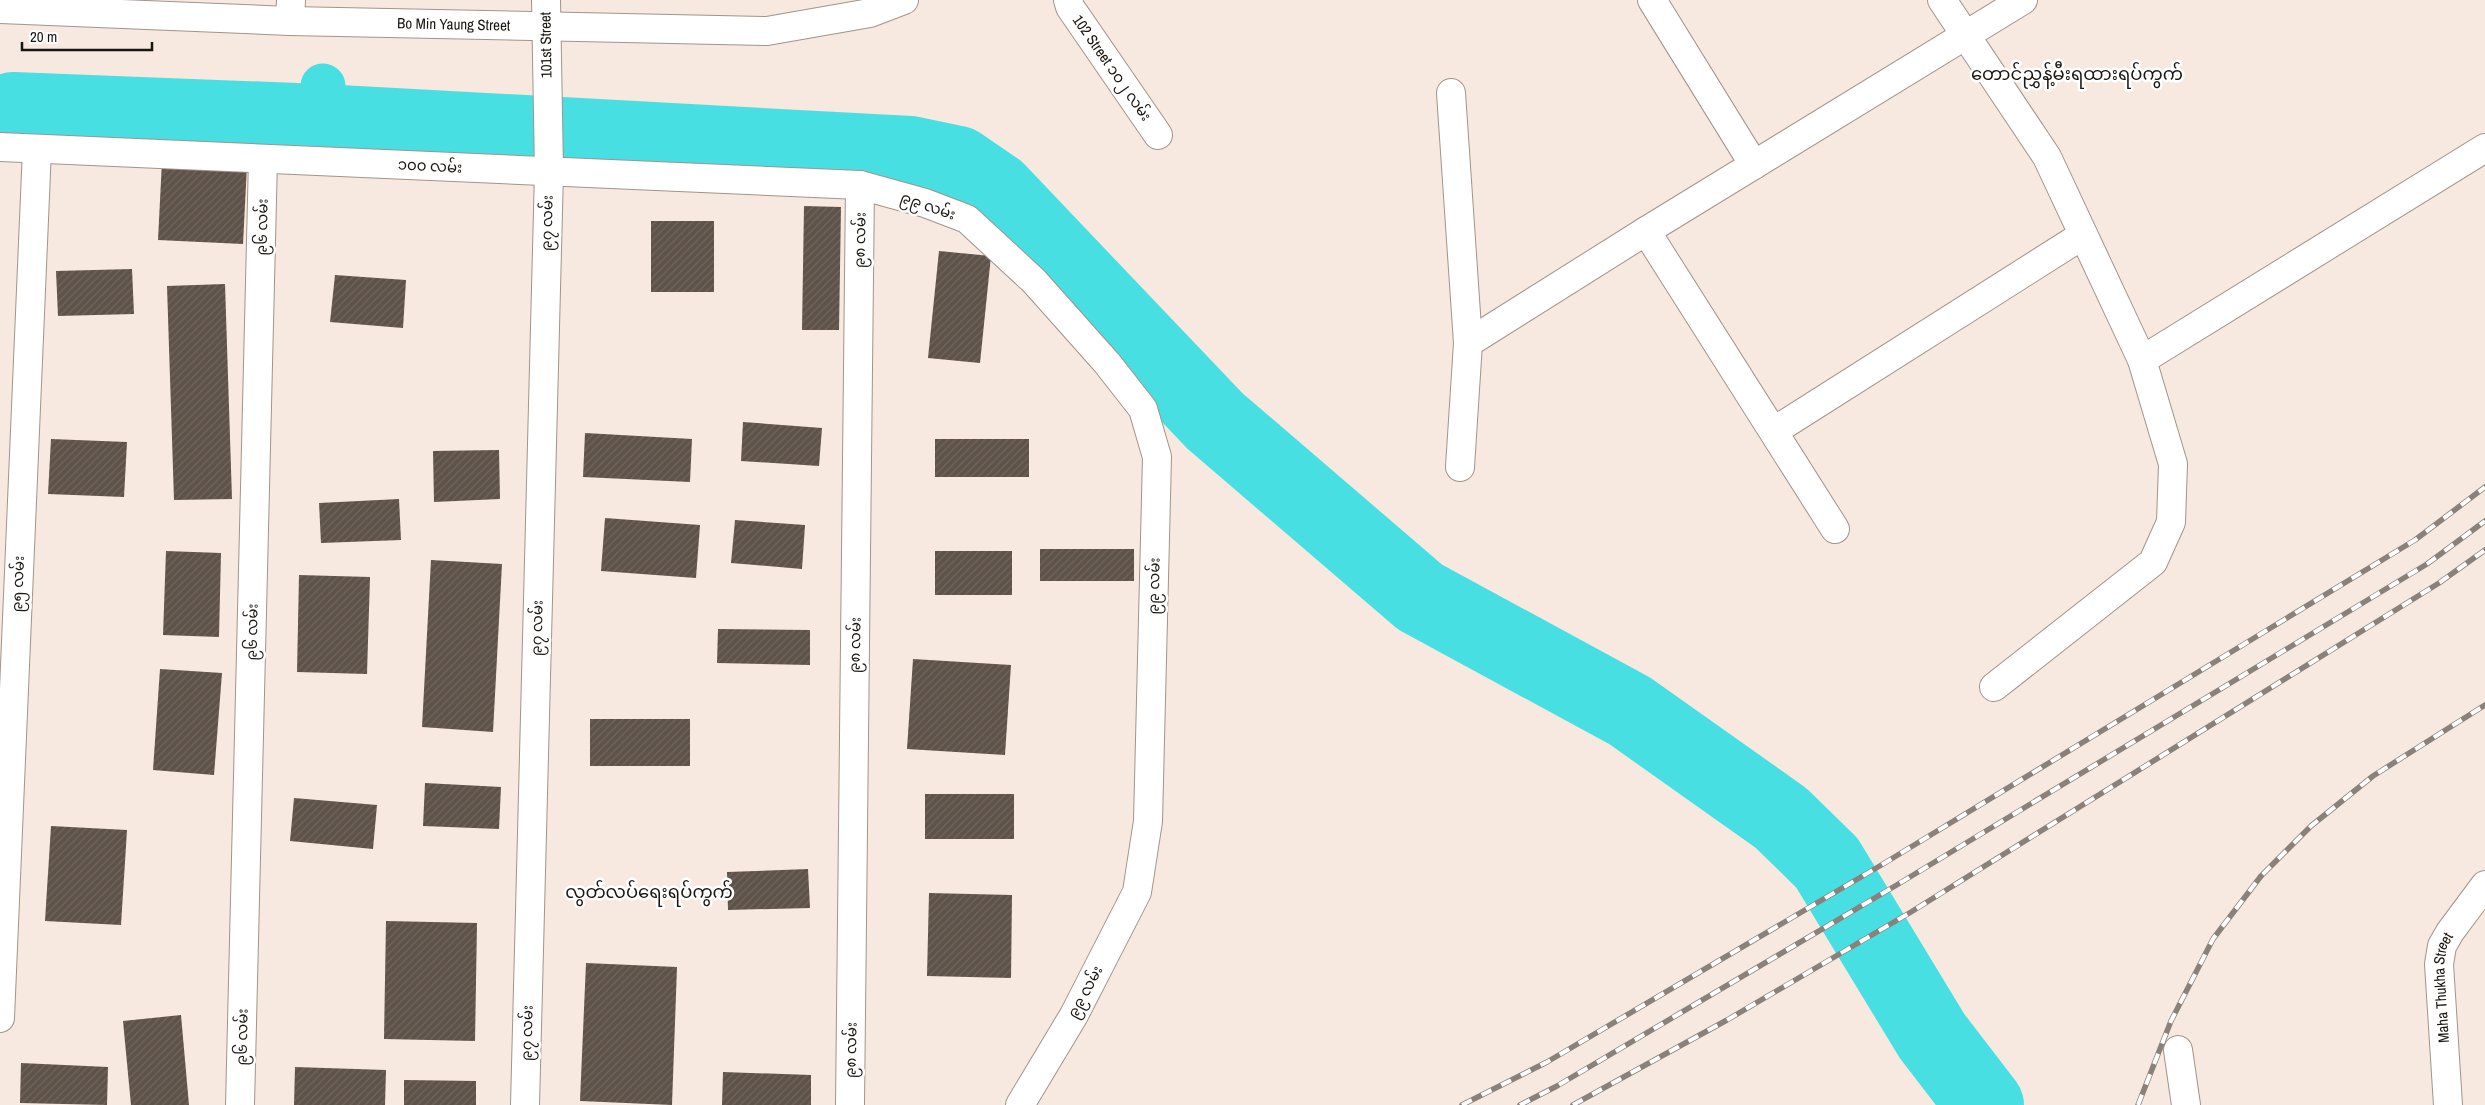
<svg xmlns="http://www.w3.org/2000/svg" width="2485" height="1105" font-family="'Archivo Narrow','Noto Sans Myanmar',sans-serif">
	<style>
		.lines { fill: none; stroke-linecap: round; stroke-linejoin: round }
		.canal { stroke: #47dfe2; stroke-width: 45 }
		.river { stroke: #47dfe2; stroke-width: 78 }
		.building { fill: url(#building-hatch) }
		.minor-casing { stroke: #a1948b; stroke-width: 30 }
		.secondary-casing { stroke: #a1948b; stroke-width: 30 }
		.minor { stroke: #fff; stroke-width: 28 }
		.secondary { stroke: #fff; stroke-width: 28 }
		.rail-casing { stroke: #8a817a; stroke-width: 5.5 }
		.rail { stroke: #fff; stroke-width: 4; stroke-dasharray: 11; stroke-linecap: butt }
		.labels { text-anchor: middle; stroke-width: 5; stroke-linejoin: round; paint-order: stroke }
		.street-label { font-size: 15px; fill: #191511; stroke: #fff }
		.quarter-label { font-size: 18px; fill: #191511; stroke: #fff }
	</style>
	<defs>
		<pattern id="building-hatch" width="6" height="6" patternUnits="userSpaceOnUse" patternTransform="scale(1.25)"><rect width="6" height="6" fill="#5e5249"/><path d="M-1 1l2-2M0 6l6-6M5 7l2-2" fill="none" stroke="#70675f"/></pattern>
	</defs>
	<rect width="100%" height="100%" fill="#f7e9df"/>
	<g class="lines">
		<!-- canal -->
		<path class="canal" d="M 321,123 L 323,86"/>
		<!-- river -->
		<path class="river" d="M 13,111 L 321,123 L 910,155 L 958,165 L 996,191 L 1215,421 L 1420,597 L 1630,711 L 1781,818 L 1827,863 L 1932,1036 L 1985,1105"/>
	</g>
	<!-- building -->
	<g class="building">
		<path d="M 162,161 L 247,165 L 243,244 L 158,240 Z"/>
		<path d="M 804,206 L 841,207 L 839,330 L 802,330 Z"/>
		<rect x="651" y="221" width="63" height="71"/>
		<path d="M 939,251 L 991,256 L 980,363 L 928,358 Z"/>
		<path d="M 132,269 L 134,314 L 58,316 L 56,271 Z"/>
		<path d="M 335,275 L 406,280 L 403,328 L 330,322 Z"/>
		<path d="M 225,284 L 232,499 L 174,500 L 167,286 Z"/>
		<path d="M 743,422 L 822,428 L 819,466 L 741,461 Z"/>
		<path d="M 585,433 L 692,439 L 690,482 L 583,477 Z"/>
		<path d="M 51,439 L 127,442 L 124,497 L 48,494 Z"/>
		<rect x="935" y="439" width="94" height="38"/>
		<path d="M 499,450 L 500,499 L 434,502 L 433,451 Z"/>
		<path d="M 399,499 L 401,540 L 321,543 L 319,503 Z"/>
		<path d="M 605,518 L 700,525 L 696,578 L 601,571 Z"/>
		<path d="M 735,520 L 805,525 L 802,569 L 731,563 Z"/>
		<rect x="1040" y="549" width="94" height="32"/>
		<path d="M 166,551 L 221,553 L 219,637 L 163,635 Z"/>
		<rect x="935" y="551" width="77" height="44"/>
		<path d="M 431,560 L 502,564 L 493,732 L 422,727 Z"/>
		<path d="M 299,575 L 370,577 L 367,674 L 297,672 Z"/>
		<path d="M 718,629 L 810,630 L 810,665 L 717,663 Z"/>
		<path d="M 913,659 L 1011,665 L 1005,755 L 907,749 Z"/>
		<path d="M 160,669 L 222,673 L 214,775 L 153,770 Z"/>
		<rect x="590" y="719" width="100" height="47"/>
		<path d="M 425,783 L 501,787 L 499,829 L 423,826 Z"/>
		<rect x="925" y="794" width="89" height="45"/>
		<path d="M 294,798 L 377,805 L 373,849 L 290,841 Z"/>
		<path d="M 51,826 L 127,830 L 121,925 L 45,921 Z"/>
		<path d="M 808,869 L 810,908 L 728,910 L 727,872 Z"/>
		<path d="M 929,893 L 1012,895 L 1011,978 L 927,976 Z"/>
		<path d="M 386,921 L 477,923 L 475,1041 L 384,1039 Z"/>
		<path d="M 586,963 L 677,967 L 672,1105 L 580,1101 Z"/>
		<path d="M 181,1015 L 189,1105 L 131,1105 L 123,1021 Z"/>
		<path d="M 21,1063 L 108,1067 L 107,1105 L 20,1103 Z"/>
		<path d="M 295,1067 L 386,1070 L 385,1105 L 294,1105 Z"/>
		<path d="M 723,1072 L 811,1075 L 811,1105 L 722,1105 Z"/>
		<path d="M 404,1080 L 476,1081 L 476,1105 L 404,1105 Z"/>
	</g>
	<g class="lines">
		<!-- minor casing -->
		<g class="minor-casing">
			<g id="minor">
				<path d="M 1068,0 L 1070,7 L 1158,135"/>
				<path d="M 1652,0 L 1754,165"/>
				<path d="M 1942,0 L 2047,157 L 2142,360 L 2173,464 L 2171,522 L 2153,562 L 1994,687"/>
				<path d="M 290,21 L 291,0"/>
				<path d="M 1451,93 L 1468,343 L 1460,467"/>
				<path d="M 0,147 L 860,185 L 925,203 L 967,219 L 1034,281 L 1107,363 L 1143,409 L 1157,457 L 1148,821 L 1137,892 L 1074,1015 L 1020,1105"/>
				<path d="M 1646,231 L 1835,529"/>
				<path d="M 1468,343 L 1646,231 L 2023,0"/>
				<path d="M 2142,360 L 2485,148"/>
				<path d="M 1774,431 L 2083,235"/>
				<path d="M 0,1018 L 37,149"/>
				<path d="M 2178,1050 L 2186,1105"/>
				<path d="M 240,1105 L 263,159"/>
				<path d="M 525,1105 L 549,172 L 546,0"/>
				<path d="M 850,1105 L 860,185"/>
				<path id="s1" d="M 2448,1105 L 2439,964 L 2442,946 L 2450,932 L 2485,885"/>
			</g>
		</g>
		<!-- secondary casing -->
		<g class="secondary-casing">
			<g id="secondary">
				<path id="s2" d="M 0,9 L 290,21 L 767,31 L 870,13 L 904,0"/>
			</g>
		</g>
		<!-- minor -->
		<use href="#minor" class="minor"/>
		<!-- secondary -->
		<use href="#secondary" class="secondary"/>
		<!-- rail casing -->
		<g class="rail-casing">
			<g id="rail">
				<path d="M 1462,1105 L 1547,1062 L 1883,864 L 2415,540 L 2485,487"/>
				<path d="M 1520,1105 L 1557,1086 L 1895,886 L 2427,564 L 2485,521"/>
				<path d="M 1573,1105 L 1727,1020 L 1911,912 L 2439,583 L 2485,550"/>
				<path d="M 2138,1105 L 2171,1021 L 2213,939 L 2261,876 L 2311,826 L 2373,776 L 2485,705"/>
			</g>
		</g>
		<!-- rail -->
		<use href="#rail" class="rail"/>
	</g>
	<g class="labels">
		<!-- street labels -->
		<g class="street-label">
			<text dy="5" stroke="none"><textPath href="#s2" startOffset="454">Bo Min Yaung Street</textPath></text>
			<text transform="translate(546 45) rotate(-91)" y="5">101st Street</text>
			<text transform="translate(1112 68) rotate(55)" y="5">102 Street ၁၀၂ လမ်း</text>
			<text transform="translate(430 166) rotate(3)" y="5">၁၀၀ လမ်း</text>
			<text transform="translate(928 206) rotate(19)" y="5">၉၉ လမ်း</text>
			<text transform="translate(547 223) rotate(-89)" y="5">၉၇ လမ်း</text>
			<text transform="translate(262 227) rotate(-89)" y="5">၉၆ လမ်း</text>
			<text transform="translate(860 240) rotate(-89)" y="5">၉၈ လမ်း</text>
			<text transform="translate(18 584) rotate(-88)" y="5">၉၅ လမ်း</text>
			<text transform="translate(1154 586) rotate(-89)" y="5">၉၉ လမ်း</text>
			<text transform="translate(537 628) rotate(-89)" y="5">၉၇ လမ်း</text>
			<text transform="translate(252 632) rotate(-89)" y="5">၉၆ လမ်း</text>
			<text transform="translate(855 645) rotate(-89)" y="5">၉၈ လမ်း</text>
			<text dy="5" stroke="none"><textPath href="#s1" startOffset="118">Maha Thukha Street</textPath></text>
			<text transform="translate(1085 992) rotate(-62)" y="5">၉၉ လမ်း</text>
			<text transform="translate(527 1033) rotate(-89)" y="5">၉၇ လမ်း</text>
			<text transform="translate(242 1037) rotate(-89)" y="5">၉၆ လမ်း</text>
			<text transform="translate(851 1050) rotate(-89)" y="5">၉၈ လမ်း</text>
		</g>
		<!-- quarter labels -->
		<g class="quarter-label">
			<text x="2077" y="80">တောင်ညွှန့်မီးရထားရပ်ကွက်</text>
			<text x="649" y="898">လွတ်လပ်ရေးရပ်ကွက်</text>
		</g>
	</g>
	<!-- scale -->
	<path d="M22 42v8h130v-8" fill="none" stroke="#191511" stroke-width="2.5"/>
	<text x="30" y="42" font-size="15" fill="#191511" stroke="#ffffff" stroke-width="4" paint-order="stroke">20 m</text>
</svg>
